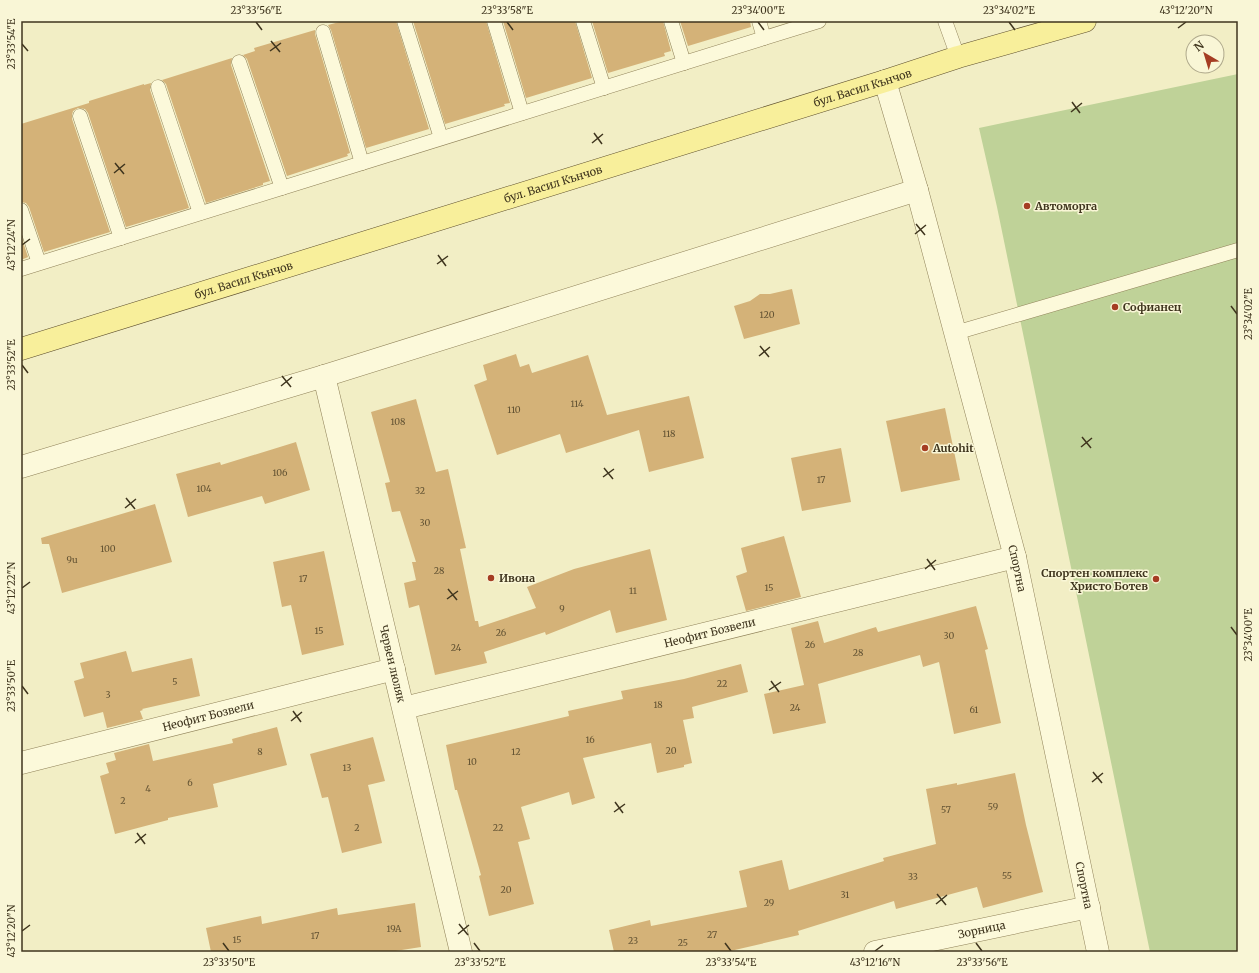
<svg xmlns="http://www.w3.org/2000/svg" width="1259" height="973" font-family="Merriweather,serif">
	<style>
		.green { fill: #bfd298 }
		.building { fill: #d4b278 }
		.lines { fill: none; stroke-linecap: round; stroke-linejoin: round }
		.service-casing { stroke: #908259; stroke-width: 15 }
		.minor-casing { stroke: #908259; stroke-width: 23 }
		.primary-casing { stroke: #5d4e2d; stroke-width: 23 }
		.service { stroke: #fcf9da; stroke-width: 14 }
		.minor { stroke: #fcf9da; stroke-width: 22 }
		.primary { stroke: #f8ef9b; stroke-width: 22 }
		.ticks { fill: none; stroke: #3f351e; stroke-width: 1.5 }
		.poi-dot { fill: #a53d23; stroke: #f9f6d6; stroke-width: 1.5 }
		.labels { text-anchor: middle; stroke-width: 3; stroke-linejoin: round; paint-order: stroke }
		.number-label { font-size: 9px; fill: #645434 }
		.street-label { font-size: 11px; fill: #3f351e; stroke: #f9f6d6 }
		.poi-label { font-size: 11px; font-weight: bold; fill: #3f351e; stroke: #f9f6d6; text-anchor: start }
		.neatline { fill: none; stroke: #3f351e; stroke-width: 1.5 }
		.ticks-label { font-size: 10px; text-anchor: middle; fill: #3f351e }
	</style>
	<rect width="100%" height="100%" fill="#f2eec5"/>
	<!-- green -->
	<path class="green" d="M 1238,74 L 1238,952 L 1150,952 L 997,207 L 979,128 Z"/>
	<!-- building -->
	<g class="building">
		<path d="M 343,21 L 396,21 L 429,129 L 366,148 L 331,30 L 328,25 Z"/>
		<path d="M 413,21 L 486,21 L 510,103 L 504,104 L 505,106 L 445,124 Z"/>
		<path d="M 503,21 L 575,21 L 592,78 L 526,98 Z"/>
		<path d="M 592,21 L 663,21 L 671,51 L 664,53 L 665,56 L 608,73 Z"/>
		<path d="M 680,21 L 750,21 L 751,27 L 688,46 Z"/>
		<path d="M 315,30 L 315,34 L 350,153 L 347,154 L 348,156 L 287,176 L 247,59 L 243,55 L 255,51 L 254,48 Z"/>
		<path d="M 232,58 L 231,65 L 270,181 L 263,183 L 263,185 L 206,203 L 166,84 L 162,80 Z"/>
		<path d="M 151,83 L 150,90 L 189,208 L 126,227 L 88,113 L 85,109 L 78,108 L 73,111 L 72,115 L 72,119 L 110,232 L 44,252 L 29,207 L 26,203 L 21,202 L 21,124 L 89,103 L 89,101 L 144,84 L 144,85 Z"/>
		<path d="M 21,236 L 28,257 L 21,260 Z"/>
		<path d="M 792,289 L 800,324 L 744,339 L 734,306 L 750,301 L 760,294 L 770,294 Z"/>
		<path d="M 516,354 L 520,367 L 529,364 L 532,373 L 588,355 L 607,415 L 689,396 L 704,458 L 649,472 L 639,430 L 566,453 L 560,434 L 497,455 L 474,385 L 487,380 L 483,365 Z"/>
		<path d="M 416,399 L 436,472 L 448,469 L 466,548 L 460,549 L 475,621 L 478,621 L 479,627 L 536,608 L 527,587 L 574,569 L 650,549 L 667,620 L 616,633 L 610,610 L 546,635 L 545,632 L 484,652 L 487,663 L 435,675 L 419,605 L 409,608 L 404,583 L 416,580 L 412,562 L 416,562 L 400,511 L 392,512 L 385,483 L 390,482 L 371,412 Z"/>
		<path d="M 945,408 L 960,480 L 901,492 L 886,421 Z"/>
		<path d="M 296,442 L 310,490 L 265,504 L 262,496 L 188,517 L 176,474 L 220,462 L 221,465 Z"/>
		<path d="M 841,448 L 851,502 L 802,511 L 791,458 Z"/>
		<path d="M 155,504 L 172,562 L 62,593 L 49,544 L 42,544 L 41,538 Z"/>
		<path d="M 784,536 L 801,597 L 746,611 L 736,576 L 747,572 L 741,548 Z"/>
		<path d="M 324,551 L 344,645 L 302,655 L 291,605 L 282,607 L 273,562 Z"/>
		<path d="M 976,606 L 988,649 L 985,650 L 1001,723 L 954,734 L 939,662 L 923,667 L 920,655 L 818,684 L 826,723 L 773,734 L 764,694 L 804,685 L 791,628 L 818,621 L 824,643 L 876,627 L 878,632 Z"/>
		<path d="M 126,651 L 132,672 L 192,658 L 200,696 L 142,709 L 143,710 L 140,711 L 143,719 L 107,728 L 103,712 L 84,717 L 74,681 L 84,678 L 80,663 Z"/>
		<path d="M 741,664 L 748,692 L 692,707 L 694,718 L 683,720 L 692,763 L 684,765 L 684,767 L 657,773 L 651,743 L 583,758 L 595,798 L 572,805 L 569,792 L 521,807 L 530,839 L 518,842 L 534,904 L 489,916 L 479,876 L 481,875 L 457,790 L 455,790 L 446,745 L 569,716 L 568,711 L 623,699 L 621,691 L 684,679 Z"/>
		<path d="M 277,727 L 287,765 L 213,784 L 218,807 L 168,818 L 168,820 L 115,834 L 100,776 L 109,773 L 106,763 L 116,760 L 114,753 L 149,744 L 153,761 L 233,743 L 232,739 Z"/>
		<path d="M 373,737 L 385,781 L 368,785 L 382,843 L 342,853 L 328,797 L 322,798 L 310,754 Z"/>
		<path d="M 1015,773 L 1026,825 L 1043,892 L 983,908 L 977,887 L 896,909 L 894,901 L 798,931 L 799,935 L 726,952 L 614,952 L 609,930 L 650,920 L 651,926 L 747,907 L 739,871 L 782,860 L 789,890 L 884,861 L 883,858 L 936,844 L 926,789 L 957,783 L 957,785 Z"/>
		<path d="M 415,903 L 421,947 L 389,952 L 211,952 L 206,928 L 261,916 L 262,924 L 337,908 L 338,915 Z"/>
	</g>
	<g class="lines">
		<!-- service casing -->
		<g class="service-casing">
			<g id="service">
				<path d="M 404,21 L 441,138"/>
				<path d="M 494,21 L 522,113"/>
				<path d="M 583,21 L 604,88"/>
				<path d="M 671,21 L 684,63"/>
				<path d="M 759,21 L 764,38"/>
				<path d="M 945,21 L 958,57"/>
				<path d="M 323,32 L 362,163"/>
				<path d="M 239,62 L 282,188"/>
				<path d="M 158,87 L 200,213"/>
				<path d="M 80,116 L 121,238"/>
				<path d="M 21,210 L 39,263"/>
				<path d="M 21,269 L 819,21"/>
				<path d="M 955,333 L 1238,250"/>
			</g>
		</g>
		<!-- minor casing -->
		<g class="minor-casing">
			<g id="minor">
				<path id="s1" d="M 885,81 L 917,190 L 1015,557 L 1098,952"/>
				<path id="s2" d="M 324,376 L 461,952"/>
				<path d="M 21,467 L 324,376 L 917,190"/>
				<path id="s3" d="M 404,708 L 1015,557"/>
				<path id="s4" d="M 21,763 L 394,669"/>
				<path id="s5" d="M 875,952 L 1089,907"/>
			</g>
		</g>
		<!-- primary casing -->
		<g class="primary-casing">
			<g id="primary">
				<path id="s6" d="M 21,349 L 885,81 L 958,57 L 1085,21"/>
			</g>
		</g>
		<!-- service -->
		<use href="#service" class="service"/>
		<!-- minor -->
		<use href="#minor" class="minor"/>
		<!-- primary -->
		<use href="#primary" class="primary"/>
	</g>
	<!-- ticks -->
	<path class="ticks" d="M 256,22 L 262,30M 507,22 L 513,30M 758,22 L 764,30M 1009,22 L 1015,30M 1178,28 L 1186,22M 271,41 L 280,52M 22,44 L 28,51M 270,51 L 281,43M 1072,102 L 1080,113M 1071,112 L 1082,103M 594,133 L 602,144M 592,143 L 603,134M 115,163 L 124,174M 114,173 L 125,164M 916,224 L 925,235M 915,234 L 926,225M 22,245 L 30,239M 438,255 L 446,266M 437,264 L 448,256M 1231,306 L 1237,314M 760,346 L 769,357M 759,356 L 770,347M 22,365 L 28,373M 282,376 L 291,387M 281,386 L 292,377M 1082,437 L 1091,448M 1081,447 L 1092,438M 604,468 L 613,479M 603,477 L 614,469M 126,498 L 135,509M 125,508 L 136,499M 927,559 L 935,570M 925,569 L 936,560M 22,588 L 30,582M 448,589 L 457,600M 447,599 L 458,591M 1231,627 L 1237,635M 771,681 L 779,692M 22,686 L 28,694M 769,690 L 781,682M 293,711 L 301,722M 291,721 L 302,712M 1093,772 L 1102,783M 1092,782 L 1103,773M 615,802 L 623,813M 614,812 L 625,804M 137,833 L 145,844M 135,843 L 146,834M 937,894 L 946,905M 936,904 L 947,895M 459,924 L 468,935M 22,931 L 30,925M 458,934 L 469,925M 223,943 L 229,951M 474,943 L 480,951M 725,943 L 731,951M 976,943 L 982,951M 875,951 L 883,945"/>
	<!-- markers -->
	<g class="poi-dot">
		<circle cx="1027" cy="206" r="4"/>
		<circle cx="1115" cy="307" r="4"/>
		<circle cx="925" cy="448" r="4"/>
		<circle cx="491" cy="578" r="4"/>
		<circle cx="1156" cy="579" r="4"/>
	</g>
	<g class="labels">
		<!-- number labels -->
		<g class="number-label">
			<text x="767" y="318">120</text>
			<text x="577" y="407">114</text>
			<text x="514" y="413">110</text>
			<text x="398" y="425">108</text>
			<text x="669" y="437">118</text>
			<text x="280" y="476">106</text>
			<text x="821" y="483">17</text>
			<text x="204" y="492">104</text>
			<text x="420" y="494">32</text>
			<text x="425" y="526">30</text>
			<text x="108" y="552">100</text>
			<text x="72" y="563">9u</text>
			<text x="439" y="574">28</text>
			<text x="303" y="582">17</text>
			<text x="769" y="591">15</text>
			<text x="633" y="594">11</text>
			<text x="562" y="612">9</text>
			<text x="319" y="634">15</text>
			<text x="501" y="636">26</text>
			<text x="949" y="639">30</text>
			<text x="810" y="648">26</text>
			<text x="456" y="651">24</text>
			<text x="858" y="656">28</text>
			<text x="175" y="685">5</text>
			<text x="722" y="687">22</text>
			<text x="108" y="698">3</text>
			<text x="658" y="708">18</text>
			<text x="795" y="711">24</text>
			<text x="974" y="713">61</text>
			<text x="590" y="743">16</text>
			<text x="671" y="754">20</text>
			<text x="260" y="755">8</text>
			<text x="516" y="755">12</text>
			<text x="472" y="765">10</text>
			<text x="347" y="771">13</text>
			<text x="190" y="786">6</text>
			<text x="148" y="792">4</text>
			<text x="123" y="804">2</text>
			<text x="993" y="810">59</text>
			<text x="946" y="813">57</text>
			<text x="357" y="831">2</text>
			<text x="498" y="831">22</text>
			<text x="1007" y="879">55</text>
			<text x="913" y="880">33</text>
			<text x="506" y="893">20</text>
			<text x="845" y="898">31</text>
			<text x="769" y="906">29</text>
			<text x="394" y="932">19A</text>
			<text x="712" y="938">27</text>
			<text x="315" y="939">17</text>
			<text x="237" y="943">15</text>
			<text x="633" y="944">23</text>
			<text x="683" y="946">25</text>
		</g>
		<!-- street labels -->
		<g class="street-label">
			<text dy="4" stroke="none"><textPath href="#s6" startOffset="881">бул. Васил Кънчов</textPath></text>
			<text dy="4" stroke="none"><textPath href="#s6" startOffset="557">бул. Васил Кънчов</textPath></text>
			<text dy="4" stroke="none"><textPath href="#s6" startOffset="233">бул. Васил Кънчов</textPath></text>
			<text dy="4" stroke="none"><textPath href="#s1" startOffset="505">Спортна</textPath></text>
			<text dy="4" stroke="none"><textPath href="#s3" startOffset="315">Неофит Бозвели</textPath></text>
			<text dy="4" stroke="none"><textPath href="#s2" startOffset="296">Червен люляк</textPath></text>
			<text dy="4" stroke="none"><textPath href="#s4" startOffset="193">Неофит Бозвели</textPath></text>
			<text dy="4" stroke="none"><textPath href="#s1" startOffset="829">Спортна</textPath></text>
			<text dy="4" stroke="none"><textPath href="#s5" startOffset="109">Зорница</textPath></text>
		</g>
		<!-- poi labels -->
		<g class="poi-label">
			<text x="1035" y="210">Автоморга</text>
			<text x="1123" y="311">Софианец</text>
			<text x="933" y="452">Autohit</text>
			<text x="1148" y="577" text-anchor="end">Спортен комплекс<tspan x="1148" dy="13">Христо Ботев</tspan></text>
			<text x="499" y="582">Ивона</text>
		</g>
	</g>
	<!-- border -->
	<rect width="1259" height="973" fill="none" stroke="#f9f6d6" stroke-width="44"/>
	<!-- north arrow -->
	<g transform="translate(1205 54) rotate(322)"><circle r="19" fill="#f9f6d6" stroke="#afa98c"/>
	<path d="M0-3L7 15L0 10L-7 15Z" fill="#a53d23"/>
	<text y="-6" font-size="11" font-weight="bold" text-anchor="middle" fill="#3f351e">N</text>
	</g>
	<rect x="22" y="22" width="1215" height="929" class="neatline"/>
	<g class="ticks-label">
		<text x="256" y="14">23°33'56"E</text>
		<text x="507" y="14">23°33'58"E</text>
		<text x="758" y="14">23°34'00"E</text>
		<text x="1009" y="14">23°34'02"E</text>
		<text x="1186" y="14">43°12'20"N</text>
		<text transform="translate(11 44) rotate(-90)" y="4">23°33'54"E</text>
		<text transform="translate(11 245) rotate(-90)" y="4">43°12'24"N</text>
		<text transform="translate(1248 314) rotate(-90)" y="4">23°34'02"E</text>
		<text transform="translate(11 365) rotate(-90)" y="4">23°33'52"E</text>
		<text transform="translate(11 588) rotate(-90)" y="4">43°12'22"N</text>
		<text transform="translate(1248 635) rotate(-90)" y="4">23°34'00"E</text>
		<text transform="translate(11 686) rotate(-90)" y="4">23°33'50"E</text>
		<text transform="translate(11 931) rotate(-90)" y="4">43°12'20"N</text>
		<text x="229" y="966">23°33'50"E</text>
		<text x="480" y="966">23°33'52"E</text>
		<text x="731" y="966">23°33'54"E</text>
		<text x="875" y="966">43°12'16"N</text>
		<text x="982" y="966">23°33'56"E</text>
	</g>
</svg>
